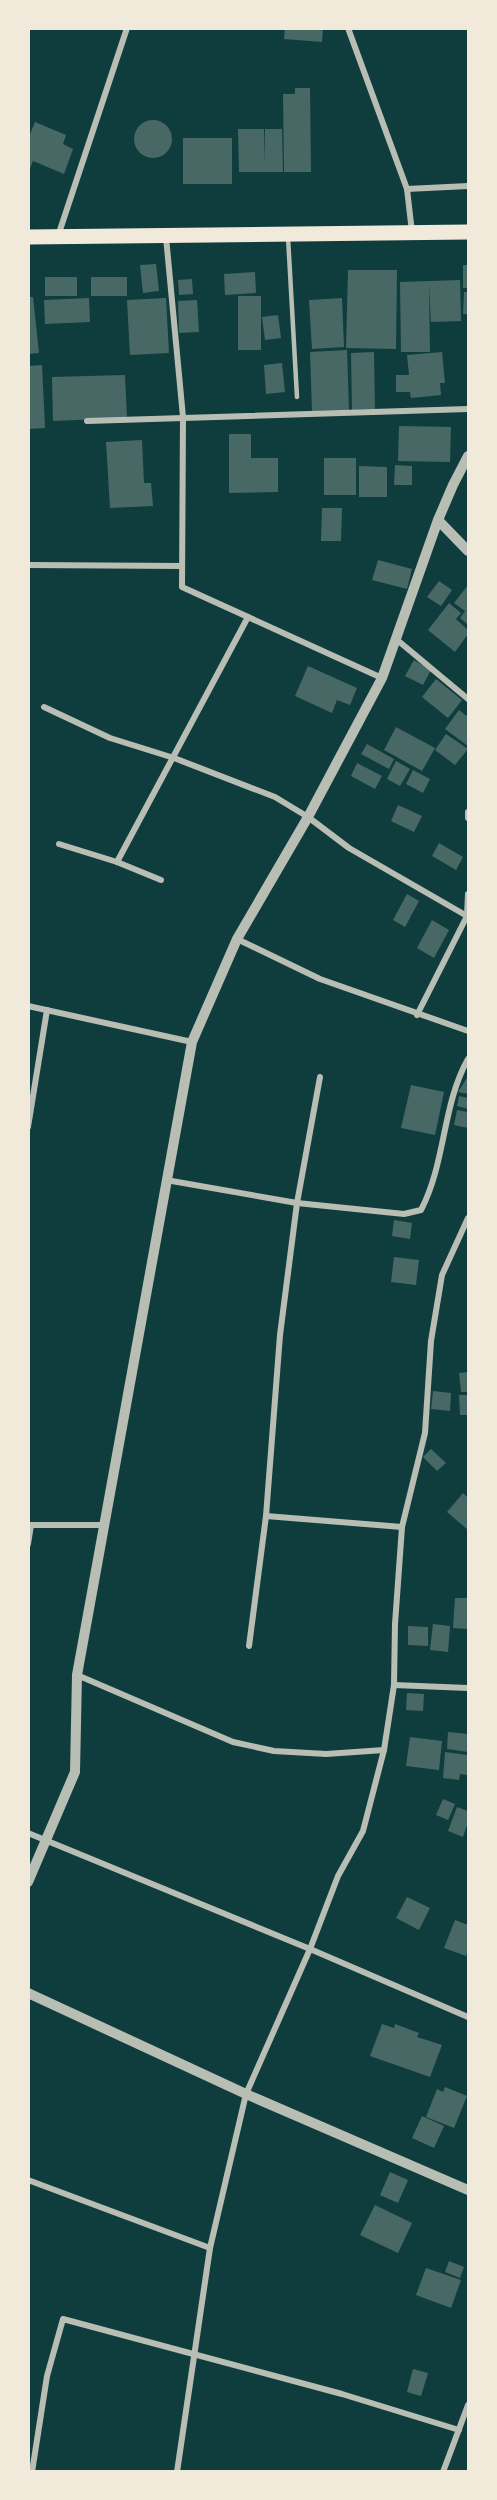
<svg xmlns="http://www.w3.org/2000/svg" width="497" height="2500" font-family="Rubik,sans-serif">
	<style>
		.building { fill: #486865 }
		.lines { fill: none; stroke-linecap: round; stroke-linejoin: round }
		.service { stroke: #b8beb3; stroke-width: 4.5 }
		.minor { stroke: #b8beb3; stroke-width: 6 }
		.tertiary { stroke: #b8beb3; stroke-width: 10 }
		.primary { stroke: #f1e9da; stroke-width: 15 }
	</style>
	<rect width="100%" height="100%" fill="#0f3d3e"/>
	<!-- building -->
	<g class="building">
		<path d="M 285,28 L 323,28 L 322,42 L 284,39 Z"/>
		<path d="M 295,88 L 310,88 L 311,172 L 284,172 L 283,94 L 295,94 Z"/>
		<circle cx="153" cy="139" r="19"/>
		<path d="M 35,122 L 66,135 L 63,144 L 73,149 L 64,174 L 33,161 L 28,173 L 28,139 Z"/>
		<path d="M 238,129 L 264,129 L 265,164 L 265,129 L 282,129 L 283,172 L 239,172 Z"/>
		<rect x="183" y="138" width="49" height="46"/>
		<path d="M 156,264 L 159,291 L 143,293 L 140,265 Z"/>
		<rect x="463" y="265" width="5" height="23"/>
		<path d="M 348,270 L 397,270 L 396,349 L 346,348 Z"/>
		<path d="M 255,272 L 256,293 L 225,295 L 224,274 Z"/>
		<rect x="45" y="277" width="32" height="19"/>
		<rect x="91" y="277" width="36" height="19"/>
		<path d="M 192,279 L 193,294 L 179,295 L 178,280 Z"/>
		<path d="M 460,280 L 461,321 L 431,322 L 429,285 L 430,352 L 401,352 L 400,282 Z"/>
		<path d="M 464,292 L 468,292 L 468,314 L 463,314 Z"/>
		<rect x="238" y="296" width="23" height="54"/>
		<path d="M 28,297 L 33,297 L 39,353 L 28,354 Z"/>
		<path d="M 89,298 L 90,322 L 45,324 L 44,300 Z"/>
		<path d="M 166,298 L 169,353 L 130,355 L 127,300 Z"/>
		<path d="M 342,298 L 344,347 L 312,349 L 309,300 Z"/>
		<path d="M 197,300 L 199,332 L 179,333 L 178,301 Z"/>
		<path d="M 278,315 L 281,338 L 265,340 L 262,317 Z"/>
		<path d="M 347,350 L 349,410 L 312,411 L 310,352 Z"/>
		<path d="M 374,352 L 375,409 L 352,410 L 351,353 Z"/>
		<path d="M 442,352 L 445,383 L 440,383 L 441,395 L 411,398 L 410,392 L 396,392 L 396,375 L 409,375 L 407,355 Z"/>
		<path d="M 282,363 L 285,392 L 266,394 L 264,365 Z"/>
		<path d="M 42,365 L 45,428 L 28,429 L 28,366 Z"/>
		<path d="M 125,375 L 127,418 L 53,421 L 52,377 Z"/>
		<path d="M 399,426 L 451,427 L 450,462 L 398,461 Z"/>
		<path d="M 229,434 L 251,434 L 251,458 L 278,458 L 278,492 L 229,493 Z"/>
		<path d="M 142,440 L 144,483 L 151,483 L 153,506 L 110,508 L 106,442 Z"/>
		<rect x="324" y="458" width="32" height="37"/>
		<path d="M 395,465 L 412,466 L 412,485 L 394,485 Z"/>
		<path d="M 359,466 L 387,467 L 387,497 L 359,497 Z"/>
		<path d="M 322,508 L 342,508 L 341,541 L 321,541 Z"/>
		<path d="M 378,560 L 412,569 L 407,589 L 372,580 Z"/>
		<path d="M 439,581 L 452,590 L 441,606 L 427,597 Z"/>
		<path d="M 468,585 L 468,625 L 460,618 L 465,611 L 454,603 Z"/>
		<path d="M 449,603 L 461,613 L 456,619 L 468,630 L 468,634 L 455,652 L 428,630 Z"/>
		<path d="M 414,660 L 431,670 L 423,685 L 405,676 Z"/>
		<path d="M 308,666 L 357,688 L 350,705 L 337,700 L 332,713 L 295,696 Z"/>
		<path d="M 436,679 L 462,700 L 448,718 L 422,697 Z"/>
		<path d="M 459,710 L 468,717 L 468,746 L 445,729 Z"/>
		<path d="M 396,727 L 435,748 L 422,771 L 384,750 Z"/>
		<path d="M 446,734 L 468,749 L 455,765 L 435,750 Z"/>
		<path d="M 367,744 L 394,759 L 389,769 L 361,754 Z"/>
		<path d="M 396,761 L 410,769 L 400,786 L 387,779 Z"/>
		<path d="M 357,763 L 382,776 L 375,789 L 351,776 Z"/>
		<path d="M 413,770 L 430,779 L 423,793 L 406,784 Z"/>
		<path d="M 398,805 L 422,816 L 414,832 L 391,821 Z"/>
		<path d="M 439,843 L 463,857 L 456,870 L 432,856 Z"/>
		<path d="M 407,894 L 419,901 L 405,927 L 393,920 Z"/>
		<path d="M 432,920 L 449,930 L 434,958 L 417,948 Z"/>
		<path d="M 468,1076 L 468,1094 L 458,1092 Z"/>
		<path d="M 411,1085 L 444,1092 L 435,1135 L 401,1128 Z"/>
		<path d="M 459,1096 L 468,1098 L 468,1109 L 457,1106 Z"/>
		<path d="M 457,1110 L 468,1112 L 468,1128 L 454,1125 Z"/>
		<path d="M 394,1220 L 412,1223 L 410,1239 L 392,1236 Z"/>
		<path d="M 394,1257 L 419,1260 L 416,1285 L 391,1282 Z"/>
		<path d="M 468,1372 L 468,1392 L 461,1392 L 459,1373 Z"/>
		<path d="M 433,1391 L 451,1393 L 450,1411 L 431,1409 Z"/>
		<path d="M 459,1395 L 468,1395 L 468,1415 L 460,1415 Z"/>
		<path d="M 431,1449 L 446,1463 L 437,1471 L 423,1457 Z"/>
		<path d="M 463,1493 L 468,1498 L 468,1530 L 447,1512 Z"/>
		<path d="M 455,1598 L 468,1598 L 468,1629 L 453,1628 Z"/>
		<path d="M 433,1624 L 450,1626 L 448,1652 L 430,1650 Z"/>
		<path d="M 408,1626 L 428,1627 L 428,1646 L 408,1645 Z"/>
		<path d="M 407,1693 L 424,1694 L 423,1711 L 406,1710 Z"/>
		<path d="M 448,1732 L 468,1734 L 468,1752 L 447,1749 Z"/>
		<path d="M 410,1737 L 442,1741 L 439,1770 L 406,1766 Z"/>
		<path d="M 445,1752 L 468,1755 L 468,1775 L 460,1774 L 459,1780 L 443,1778 Z"/>
		<path d="M 443,1799 L 455,1804 L 448,1820 L 436,1815 Z"/>
		<path d="M 457,1807 L 468,1811 L 468,1822 L 463,1837 L 448,1831 Z"/>
		<path d="M 407,1897 L 430,1908 L 419,1930 L 396,1918 Z"/>
		<path d="M 455,1920 L 468,1925 L 468,1950 L 466,1956 L 444,1948 Z"/>
		<path d="M 382,2024 L 394,2028 L 395,2024 L 419,2033 L 417,2037 L 442,2045 L 430,2077 L 370,2056 Z"/>
		<path d="M 445,2087 L 467,2096 L 454,2128 L 426,2117 L 437,2089 L 443,2092 Z"/>
		<path d="M 422,2116 L 444,2126 L 434,2148 L 412,2138 Z"/>
		<path d="M 390,2172 L 408,2180 L 398,2203 L 380,2195 Z"/>
		<path d="M 375,2205 L 412,2223 L 398,2253 L 360,2235 Z"/>
		<path d="M 449,2261 L 464,2267 L 460,2278 L 445,2272 Z"/>
		<path d="M 426,2268 L 461,2280 L 451,2308 L 416,2295 Z"/>
		<path d="M 413,2369 L 428,2373 L 421,2396 L 407,2392 Z"/>
	</g>
	<g class="lines">
		<!-- service -->
		<path class="service" d="M 288,237 L 297,397"/>
		<!-- minor -->
		<g class="minor">
			<path d="M 348,28 L 407,189 L 412,232"/>
			<path d="M 407,189 L 468,186"/>
			<path d="M 58,236 L 127,28"/>
			<path d="M 166,237 L 183,417 L 182,587 L 382,678"/>
			<path d="M 87,421 L 468,409"/>
			<path d="M 28,565 L 182,566"/>
			<path d="M 396,639 L 468,699"/>
			<path d="M 44,707 L 110,738 L 174,758 L 275,797 L 308,817 L 349,848 L 467,916"/>
			<path d="M 468,812 L 468,818"/>
			<path d="M 59,844 L 117,862 L 161,880"/>
			<path d="M 117,862 L 248,617"/>
			<path d="M 237,939 L 320,979 L 468,1031"/>
			<path d="M 28,1006 L 192,1042"/>
			<path d="M 417,1015 L 467,916 L 468,894"/>
			<path d="M 28,1127 L 47,1010"/>
			<path d="M 166,1180 L 297,1203 L 404,1214 L 421,1210 C 446,1162 442,1105 468,1059"/>
			<path d="M 266,1516 L 402,1527"/>
			<path d="M 28,1525 L 104,1525"/>
			<path d="M 28,1544 L 31,1525"/>
			<path d="M 249,1646 L 266,1516 L 280,1335 L 297,1203 L 320,1077"/>
			<path d="M 77,1675 L 233,1742 L 274,1751 L 326,1754 L 384,1750"/>
			<path d="M 394,1685 L 468,1688"/>
			<path d="M 28,1833 L 310,1949 L 468,2017"/>
			<path d="M 28,2180 L 210,2248"/>
			<path d="M 32,2472 L 47,2376 L 63,2319 L 342,2394 L 459,2430"/>
			<path d="M 177,2472 L 210,2248 L 246,2094 L 310,1949 L 338,1876 L 363,1831 L 384,1750 L 394,1685 L 395,1624 L 402,1527 L 425,1433 L 431,1341 L 442,1275 L 468,1218"/>
			<path d="M 443,2472 L 468,2405"/>
		</g>
		<!-- tertiary -->
		<g class="tertiary">
			<path d="M 438,520 L 468,551"/>
			<path d="M 28,1882 L 75,1772 L 77,1675 L 192,1042 L 237,939 L 308,817 L 382,678 L 438,520 L 453,485 L 468,456"/>
			<path d="M 28,1993 L 246,2094 L 468,2190"/>
		</g>
		<!-- primary -->
		<path class="primary" d="M 28,237 L 468,232"/>
	</g>
	<!-- border -->
	<rect width="497" height="2500" fill="none" stroke="#f1e9da" stroke-width="60"/>
</svg>
